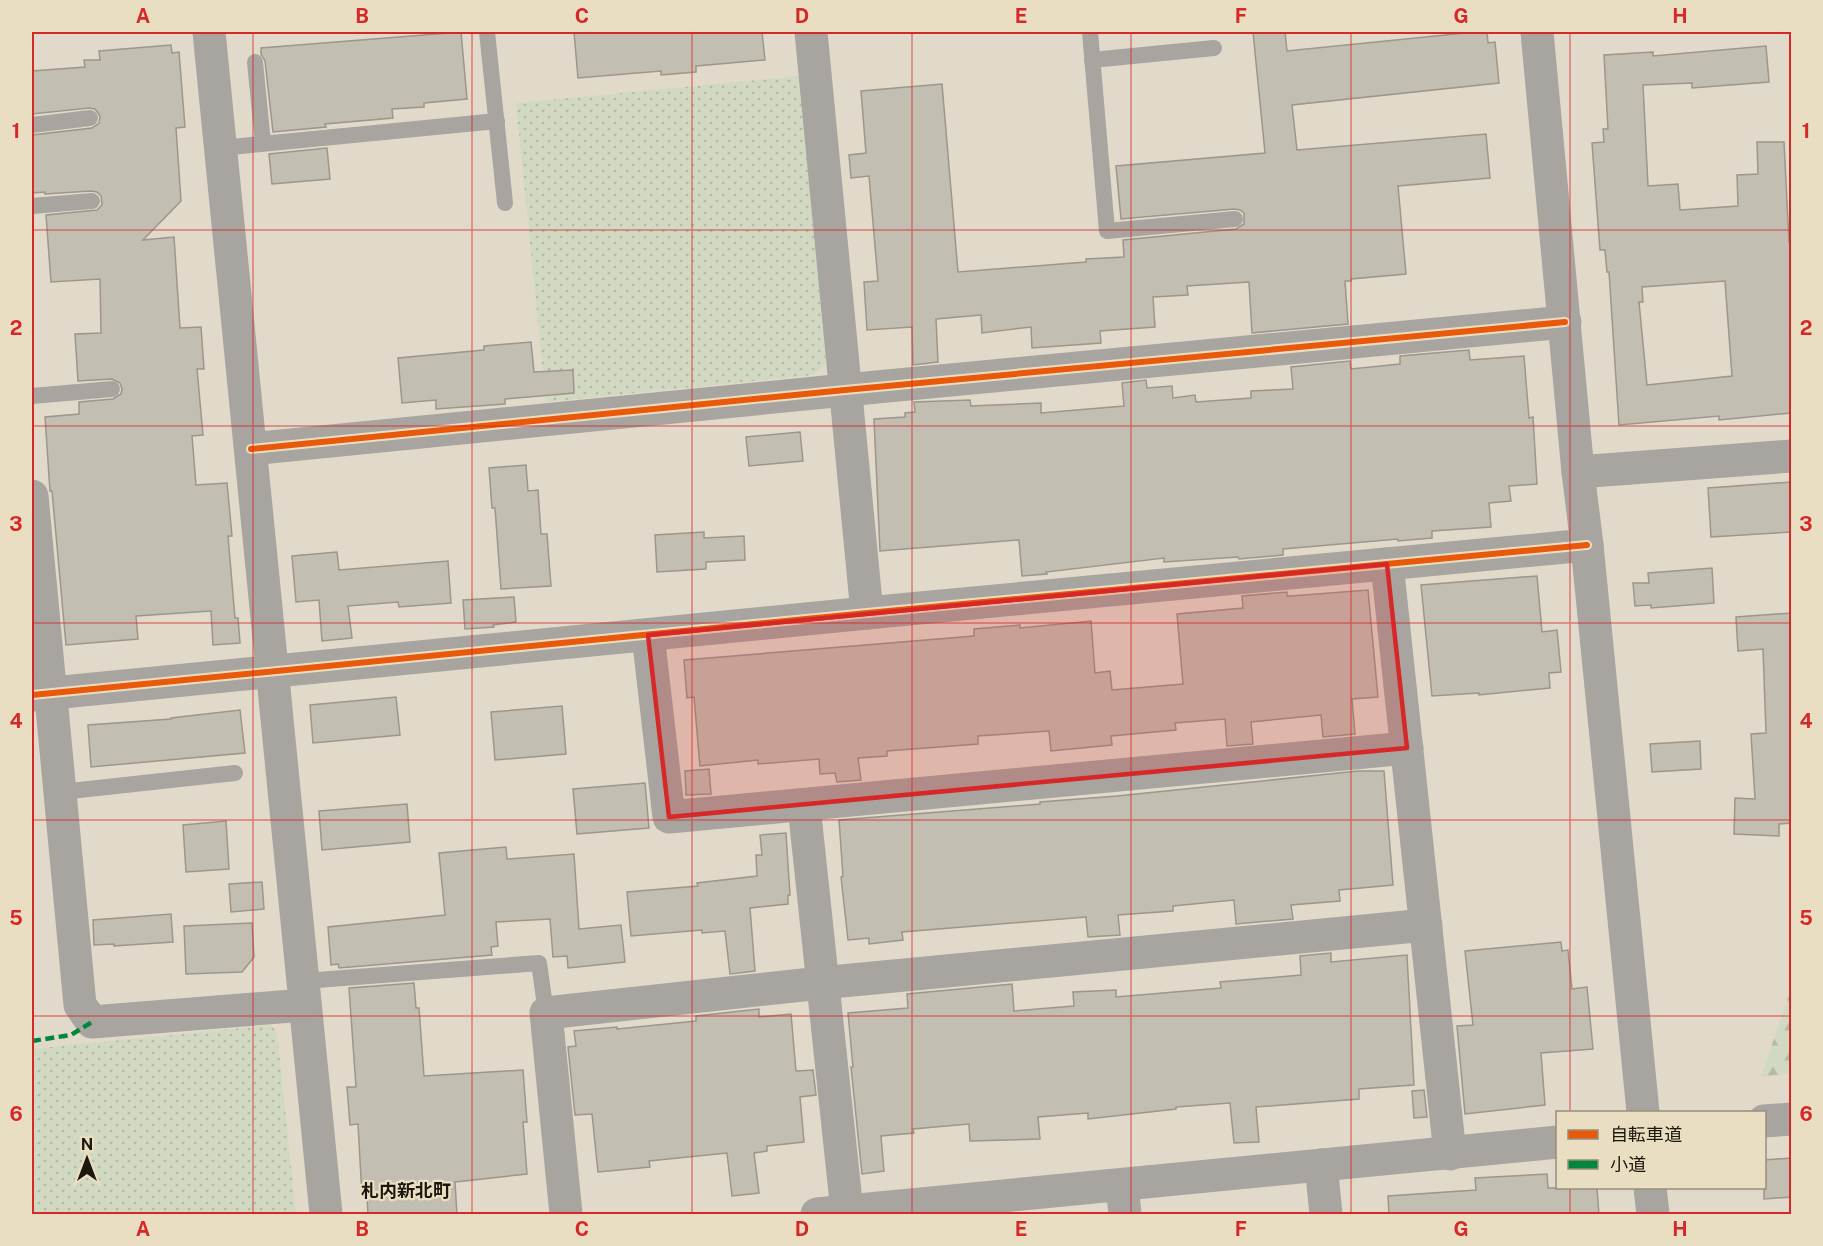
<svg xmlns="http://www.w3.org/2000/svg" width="1823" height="1246" font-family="'Public Sans','Noto Sans JP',sans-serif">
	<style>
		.grass { fill: url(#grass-dots) }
		.forest { fill: url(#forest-firs) }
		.building { fill: #c3beb2; stroke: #9c968b; stroke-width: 1.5; fill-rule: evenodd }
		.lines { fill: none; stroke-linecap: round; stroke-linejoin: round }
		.lane { stroke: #a8a4a0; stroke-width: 16 }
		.street { stroke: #a8a4a0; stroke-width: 33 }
		.quiet { stroke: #00873e; stroke-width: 4.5; stroke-dasharray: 9 4.5; stroke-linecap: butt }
		.cycleway-casing { stroke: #eadec2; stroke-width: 10 }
		.cycleway { stroke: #e8590c; stroke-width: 6 }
		.marked { fill: #d62828; fill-opacity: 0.2; stroke: #d62828; stroke-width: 4.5; stroke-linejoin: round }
		.grid { fill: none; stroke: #d62828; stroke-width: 1.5; stroke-opacity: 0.55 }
		.labels { text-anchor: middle; stroke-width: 4.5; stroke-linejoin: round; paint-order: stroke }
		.quarter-label { font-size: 18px; font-weight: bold; fill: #1c170d; stroke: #eadec2 }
		.neatline { fill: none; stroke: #d62828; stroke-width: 2 }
		.grid-label { font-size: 20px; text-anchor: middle; font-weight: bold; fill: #d62828 }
	</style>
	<defs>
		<pattern id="grass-dots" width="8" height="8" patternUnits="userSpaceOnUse" patternTransform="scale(1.5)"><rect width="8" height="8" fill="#d2d9c2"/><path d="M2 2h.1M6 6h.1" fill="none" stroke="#b4baa6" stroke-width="1.8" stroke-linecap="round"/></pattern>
		<pattern id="forest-firs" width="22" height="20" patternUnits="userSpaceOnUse" patternTransform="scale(1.5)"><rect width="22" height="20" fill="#d2d9c2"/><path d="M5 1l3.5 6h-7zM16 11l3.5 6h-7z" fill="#b4baa6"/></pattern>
	</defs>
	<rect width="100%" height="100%" fill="#e1dacb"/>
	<!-- grass -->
	<g class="grass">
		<path d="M 800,76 L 826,364 L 814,375 L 546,402 L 516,103 Z"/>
		<path d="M 270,1025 L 277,1032 L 296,1214 L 32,1214 L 32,1049 Z"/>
	</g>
	<!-- forest -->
	<path class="forest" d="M 1791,988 L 1791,1073 L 1761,1077 L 1791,989 Z"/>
	<!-- building -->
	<g class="building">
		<path d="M 461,32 L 467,99 L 424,103 L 424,107 L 392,109 L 393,118 L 325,124 L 326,127 L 273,132 L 265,61 L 261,54 L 261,48 Z"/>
		<path d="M 574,32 L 762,32 L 765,60 L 696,66 L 696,72 L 661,75 L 661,71 L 578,78 Z"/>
		<path d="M 1253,32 L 1285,32 L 1287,51 L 1475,32 L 1487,32 L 1488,43 L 1495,42 L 1499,83 L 1292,105 L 1297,150 L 1486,134 L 1490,178 L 1398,186 L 1406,274 L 1351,279 L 1351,281 L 1345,281 L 1348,324 L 1252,333 L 1249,282 L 1187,286 L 1188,295 L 1153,297 L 1155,327 L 1100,331 L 1101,343 L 1032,348 L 1031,327 L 982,333 L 981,315 L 936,319 L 938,362 L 913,365 L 912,327 L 867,330 L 864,282 L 878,281 L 869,176 L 851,178 L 849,155 L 866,153 L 861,91 L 942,84 L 958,272 L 1086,262 L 1086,259 L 1124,257 L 1123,240 L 1236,229 L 1244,224 L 1244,213 L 1240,210 L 1234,209 L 1121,219 L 1116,166 L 1265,153 Z"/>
		<path d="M 171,45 L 172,53 L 179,52 L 185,127 L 176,128 L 181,201 L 143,240 L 174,237 L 180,328 L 201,327 L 204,369 L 197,369 L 203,435 L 192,436 L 196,485 L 227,483 L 232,536 L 228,536 L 235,618 L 238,618 L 240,643 L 213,645 L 211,611 L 136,616 L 138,639 L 66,645 L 52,491 L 50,491 L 45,417 L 79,414 L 79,402 L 113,399 L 121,394 L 122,389 L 120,383 L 112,379 L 78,381 L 75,334 L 101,333 L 100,279 L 51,282 L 46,215 L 97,210 L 102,205 L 101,196 L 97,192 L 91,191 L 45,194 L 45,192 L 32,193 L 32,135 L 92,128 L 99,123 L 100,116 L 95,109 L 89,108 L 32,114 L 32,71 L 85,67 L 84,60 L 100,60 L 99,51 Z"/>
		<path d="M 1766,46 L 1769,82 L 1692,88 L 1692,83 L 1643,85 L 1648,186 L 1678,184 L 1680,210 L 1738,206 L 1737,175 L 1758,174 L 1757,142 L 1784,142 L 1789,242 L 1791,241 L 1791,413 L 1719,420 L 1719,416 L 1619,425 L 1609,272 L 1607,272 L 1605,250 L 1600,250 L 1592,143 L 1604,142 L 1603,129 L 1608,129 L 1604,55 L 1653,52 L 1653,56 ZM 1725,281 L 1732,376 L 1647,385 L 1639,302 L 1643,302 L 1642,287 Z"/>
		<path d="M 327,148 L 330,179 L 272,184 L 269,154 Z"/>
		<path d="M 531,342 L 534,372 L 573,370 L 574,393 L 505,399 L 505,404 L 436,409 L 436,400 L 402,403 L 398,358 L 484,350 L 484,346 Z"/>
		<path d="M 1469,350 L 1470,360 L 1524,356 L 1529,418 L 1533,417 L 1537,484 L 1509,486 L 1511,501 L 1489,503 L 1491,527 L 1432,531 L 1432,538 L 1398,541 L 1398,539 L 1283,549 L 1283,555 L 1239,559 L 1238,557 L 1164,562 L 1164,558 L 1046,572 L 1047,574 L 1022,576 L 1019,540 L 880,551 L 874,419 L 905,417 L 905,413 L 915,412 L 914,402 L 970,400 L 971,406 L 1041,403 L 1041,413 L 1124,406 L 1122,383 L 1146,380 L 1147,388 L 1172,386 L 1173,398 L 1195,395 L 1196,402 L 1251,398 L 1251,391 L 1293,389 L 1291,367 L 1350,361 L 1351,369 L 1400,364 L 1400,356 Z"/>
		<path d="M 800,432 L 803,461 L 749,466 L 746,437 Z"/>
		<path d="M 526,465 L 528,491 L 538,490 L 541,534 L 547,534 L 551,586 L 501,589 L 495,508 L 492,508 L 489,468 Z"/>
		<path d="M 1791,482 L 1791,532 L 1711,537 L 1708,488 Z"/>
		<path d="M 704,532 L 704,538 L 744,536 L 745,560 L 706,562 L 706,569 L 657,572 L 655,535 Z"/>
		<path d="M 337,552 L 339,570 L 448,561 L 451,603 L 399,607 L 398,602 L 348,606 L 352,638 L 322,641 L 319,600 L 296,602 L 292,556 Z"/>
		<path d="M 1712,568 L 1714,603 L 1651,608 L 1651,605 L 1635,606 L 1633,583 L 1649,583 L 1648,573 Z"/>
		<path d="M 1537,576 L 1542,632 L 1557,630 L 1561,672 L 1549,673 L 1550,688 L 1479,695 L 1479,693 L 1432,696 L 1421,585 Z"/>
		<path d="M 1368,590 L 1378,697 L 1352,699 L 1355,734 L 1323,737 L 1321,715 L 1251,722 L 1253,744 L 1227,746 L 1225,719 L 1175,723 L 1176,730 L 1111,736 L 1112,745 L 1051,751 L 1049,731 L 978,736 L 978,744 L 887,751 L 887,756 L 858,758 L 861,780 L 837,782 L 835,773 L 820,774 L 819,759 L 758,764 L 758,760 L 700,766 L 694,697 L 687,698 L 684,660 L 974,636 L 974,629 L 1020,625 L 1020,628 L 1091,621 L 1095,673 L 1110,671 L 1112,690 L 1183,684 L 1177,614 L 1243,608 L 1242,596 L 1287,592 L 1287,596 L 1291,596 Z"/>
		<path d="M 514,597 L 516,622 L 493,625 L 494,627 L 465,629 L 463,600 Z"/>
		<path d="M 1791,613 L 1791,823 L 1779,824 L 1779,836 L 1734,834 L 1735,798 L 1755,799 L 1751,734 L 1766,733 L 1763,649 L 1738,651 L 1736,617 Z"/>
		<path d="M 396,697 L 400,735 L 313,743 L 310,705 Z"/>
		<path d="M 562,706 L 566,754 L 495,760 L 491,712 Z"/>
		<path d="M 240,710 L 245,753 L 91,767 L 88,725 L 171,719 L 171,718 Z"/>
		<path d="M 1700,741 L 1701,769 L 1652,772 L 1650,744 Z"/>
		<path d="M 709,769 L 711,794 L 686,795 L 685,771 Z"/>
		<path d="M 1358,771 L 1384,771 L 1393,885 L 1339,890 L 1340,901 L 1291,905 L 1293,919 L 1236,924 L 1234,900 L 1173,906 L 1173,911 L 1118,915 L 1120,935 L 1088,937 L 1086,917 L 902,932 L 903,940 L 869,944 L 869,938 L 848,940 L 841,877 L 843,876 L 839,820 L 1040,804 L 1040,802 L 1117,796 Z"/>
		<path d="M 645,783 L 649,828 L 577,834 L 573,789 Z"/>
		<path d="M 407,804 L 410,842 L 322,850 L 319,811 Z"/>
		<path d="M 226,821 L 229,869 L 186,872 L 183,825 Z"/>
		<path d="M 786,833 L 790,895 L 788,895 L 788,904 L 750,908 L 755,971 L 730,974 L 725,931 L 702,933 L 702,930 L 631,936 L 627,892 L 698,886 L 697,883 L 757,876 L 756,855 L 762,855 L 760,835 Z"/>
		<path d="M 506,847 L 507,859 L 574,854 L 579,929 L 621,925 L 625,962 L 568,968 L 567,956 L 553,957 L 550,919 L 496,922 L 498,946 L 491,947 L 492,955 L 339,968 L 338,964 L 331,965 L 328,927 L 445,915 L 439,853 Z"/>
		<path d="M 262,882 L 264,909 L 231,912 L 229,884 Z"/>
		<path d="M 171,914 L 173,942 L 114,946 L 114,944 L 94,945 L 93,920 Z"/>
		<path d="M 252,923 L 254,957 L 242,972 L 186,974 L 184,926 Z"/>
		<path d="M 1561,942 L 1562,951 L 1568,950 L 1572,989 L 1587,987 L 1593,1049 L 1541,1053 L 1545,1105 L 1465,1114 L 1457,1026 L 1473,1025 L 1465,951 Z"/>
		<path d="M 1331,953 L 1331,962 L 1407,955 L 1414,1085 L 1359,1089 L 1359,1099 L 1256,1107 L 1259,1142 L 1234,1143 L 1230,1103 L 1176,1107 L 1176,1109 L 1088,1119 L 1088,1113 L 1038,1117 L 1040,1139 L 970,1141 L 969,1124 L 913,1129 L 914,1133 L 881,1136 L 884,1171 L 862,1174 L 851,1067 L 853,1067 L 848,1013 L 908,1008 L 907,994 L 1012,984 L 1014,1011 L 1074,1006 L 1073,992 L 1116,990 L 1116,997 L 1221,988 L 1220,982 L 1301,975 L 1300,956 Z"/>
		<path d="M 414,983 L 416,1008 L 419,1008 L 424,1076 L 523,1070 L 527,1122 L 523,1122 L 527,1174 L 455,1182 L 457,1215 L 368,1215 L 367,1195 L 362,1196 L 358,1124 L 350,1125 L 347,1087 L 356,1087 L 349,988 Z"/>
		<path d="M 759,1009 L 759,1017 L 791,1014 L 796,1071 L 813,1070 L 816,1095 L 800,1097 L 804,1142 L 767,1146 L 767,1151 L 754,1153 L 759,1193 L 732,1196 L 727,1153 L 649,1161 L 650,1167 L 598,1172 L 592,1114 L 575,1115 L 568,1047 L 576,1046 L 574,1031 L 617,1027 L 617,1029 L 696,1021 L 696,1016 Z"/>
		<path d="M 1424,1090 L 1427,1117 L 1414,1118 L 1412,1091 Z"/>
		<path d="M 1791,1158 L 1791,1197 L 1764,1199 L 1764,1160 Z"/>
		<path d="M 1547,1174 L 1548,1188 L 1597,1188 L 1599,1215 L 1389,1215 L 1388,1196 L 1476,1190 L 1475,1178 Z"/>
	</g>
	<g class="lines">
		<!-- lane -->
		<g class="lane">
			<path d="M 487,32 L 505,203"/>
			<path d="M 1090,32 L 1107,231 L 1235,219"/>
			<path d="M 1092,60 L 1214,48"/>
			<path d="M 255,62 L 263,143"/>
			<path d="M 32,125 L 90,118"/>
			<path d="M 221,148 L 497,121"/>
			<path d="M 32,206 L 92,201"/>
			<path d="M 32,396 L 112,389"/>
			<path d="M 61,792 L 235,773"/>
			<path d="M 304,981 L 539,963 L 546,1013"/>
		</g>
		<!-- street -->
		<g class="street">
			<path d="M 209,32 L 326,1214"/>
			<path d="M 811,32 L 867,613"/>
			<path d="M 1537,32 L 1578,472 L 1587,545 L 1643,1112"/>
			<path d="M 251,449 L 845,390 L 1565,322"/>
			<path d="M 1578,472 L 1792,456"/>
			<path d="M 32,496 L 80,1005 L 92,1022 L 305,1005"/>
			<path d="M 1387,564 L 1450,1154"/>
			<path d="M 648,635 L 669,817 L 1407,748"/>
			<path d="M 32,695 L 867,613 L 1587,545"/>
			<path d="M 804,806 L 847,1211"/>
			<path d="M 1764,1121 L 1792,1119"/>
			<path d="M 1321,1165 L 1326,1214"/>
			<path d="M 1122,1185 L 1125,1214"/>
			<path d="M 1650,1188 L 1653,1214"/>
			<path d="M 566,1214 L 546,1013 L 821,983 L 1426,925"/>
			<path d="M 817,1214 L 1558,1142"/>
		</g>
		<!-- quiet -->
		<path class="quiet" d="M 32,1041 L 71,1035 L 92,1022"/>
		<!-- cycleway casing -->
		<g class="cycleway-casing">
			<g id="cycleway">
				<path d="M 251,449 L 845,390 L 1565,322"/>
				<path d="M 32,695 L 867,613 L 1587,545"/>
			</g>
		</g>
		<!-- cycleway -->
		<use href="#cycleway" class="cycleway"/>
	</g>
	<!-- marked area -->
	<path class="marked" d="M 1387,564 L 1407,748 L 669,817 L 648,635 Z"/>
	<!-- grid -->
	<path class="grid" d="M 253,32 L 253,1214M 472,32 L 472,1214M 692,32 L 692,1214M 912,32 L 912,1214M 1131,32 L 1131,1214M 1351,32 L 1351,1214M 1570,32 L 1570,1112M 32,230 L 1792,230M 32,426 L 1792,426M 32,623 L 1792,623M 32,820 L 1792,820M 32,1016 L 1792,1016M 1570,1188 L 1570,1214"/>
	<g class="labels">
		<!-- quarter labels -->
		<g class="quarter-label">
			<text x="406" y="1197">札内新北町</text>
		</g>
	</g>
	<!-- border -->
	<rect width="1823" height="1246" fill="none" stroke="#eadec2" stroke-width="66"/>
	<!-- legend -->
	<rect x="1556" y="1111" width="210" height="78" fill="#eadec2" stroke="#988e7a" stroke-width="1.5"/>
	<rect x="1568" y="1130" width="30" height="9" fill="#e8590c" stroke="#988e7a" stroke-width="1.5"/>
	<text x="1610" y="1141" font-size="18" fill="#1c170d">自転車道</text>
	<rect x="1568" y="1160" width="30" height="9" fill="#00873e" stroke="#988e7a" stroke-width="1.5"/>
	<text x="1610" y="1171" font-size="18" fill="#1c170d">小道</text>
	<!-- north arrow -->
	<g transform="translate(87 1159)" stroke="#eadec2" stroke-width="4.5" paint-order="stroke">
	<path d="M0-4.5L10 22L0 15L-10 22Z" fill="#1c170d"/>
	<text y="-9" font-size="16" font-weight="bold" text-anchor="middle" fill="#1c170d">N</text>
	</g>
	<rect x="33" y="33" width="1757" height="1180" class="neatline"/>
	<g class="grid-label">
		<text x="143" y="23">A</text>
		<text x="362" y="23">B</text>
		<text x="582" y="23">C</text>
		<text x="802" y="23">D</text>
		<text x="1021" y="23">E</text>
		<text x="1241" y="23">F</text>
		<text x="1461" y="23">G</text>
		<text x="1680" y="23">H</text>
		<text x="16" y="138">1</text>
		<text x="1806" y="138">1</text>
		<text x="16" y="335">2</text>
		<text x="1806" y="335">2</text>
		<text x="16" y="531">3</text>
		<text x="1806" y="531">3</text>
		<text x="16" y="728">4</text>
		<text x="1806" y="728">4</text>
		<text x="16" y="925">5</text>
		<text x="1806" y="925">5</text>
		<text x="16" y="1121">6</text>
		<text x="1806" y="1121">6</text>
		<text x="143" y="1236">A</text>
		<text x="362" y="1236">B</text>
		<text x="582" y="1236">C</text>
		<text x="802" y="1236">D</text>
		<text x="1021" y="1236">E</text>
		<text x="1241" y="1236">F</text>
		<text x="1461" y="1236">G</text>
		<text x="1680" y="1236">H</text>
	</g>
</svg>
